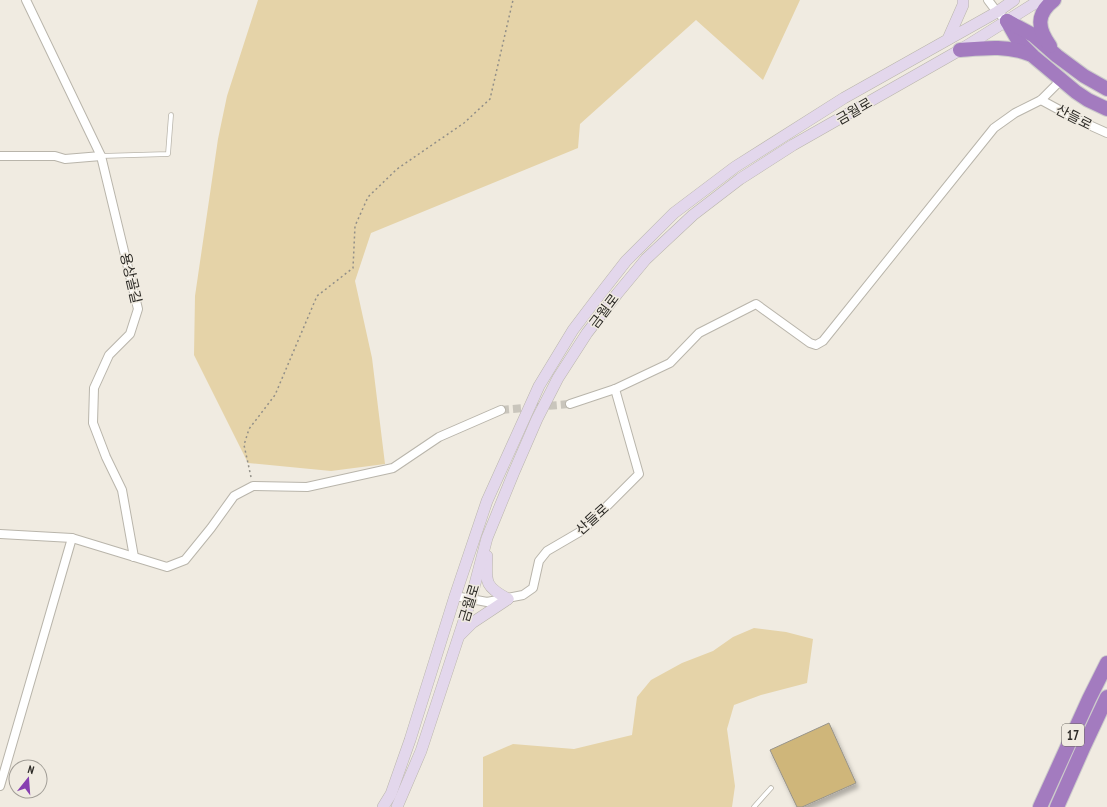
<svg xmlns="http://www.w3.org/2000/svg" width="1107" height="807" font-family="'PT Sans Narrow','Noto Sans KR',sans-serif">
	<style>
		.green { fill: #e5d3a8 }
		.building { fill: #cfb67a; stroke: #98948b; filter: url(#shadow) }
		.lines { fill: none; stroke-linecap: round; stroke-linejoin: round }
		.street-tunnel { stroke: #c9c5bc; stroke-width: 8; stroke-dasharray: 8 4; stroke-linecap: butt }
		.lane-casing { stroke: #b9b5ab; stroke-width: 5.5 }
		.street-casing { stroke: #b9b5ab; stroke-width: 10 }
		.secondary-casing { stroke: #b9b5ab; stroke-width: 12 }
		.highway-casing { stroke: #cdcccb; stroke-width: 16 }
		.path { stroke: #928f88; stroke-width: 1.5; stroke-dasharray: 2 3; stroke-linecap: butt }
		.lane { stroke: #fff; stroke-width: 4 }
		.street { stroke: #fff; stroke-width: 8 }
		.secondary { stroke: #e3d7ec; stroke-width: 11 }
		.highway { stroke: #a37bbf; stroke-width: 14 }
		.labels { text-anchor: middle; stroke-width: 3; stroke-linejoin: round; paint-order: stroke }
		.shield { fill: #f0ebe1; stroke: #68655f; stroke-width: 1 }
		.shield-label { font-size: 13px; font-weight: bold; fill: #2d2b27 }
		.street-label { font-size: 14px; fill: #2d2b27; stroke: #f0ebe1 }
	</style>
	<defs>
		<filter id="shadow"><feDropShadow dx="2.5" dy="4.5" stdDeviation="2" flood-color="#0004"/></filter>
	</defs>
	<rect width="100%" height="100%" fill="#f0ebe1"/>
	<!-- green -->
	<g class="green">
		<path d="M 258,0 L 800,0 L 763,80 L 696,20 L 580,124 L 578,148 L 371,233 L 355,281 L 372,358 L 385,464 L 331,471 L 248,463 L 194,355 L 195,296 L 218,139 L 227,96 Z"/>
		<path d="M 754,628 L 786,632 L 813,639 L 807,683 L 761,695 L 734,705 L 727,729 L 735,786 L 732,807 L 483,807 L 483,757 L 513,744 L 574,749 L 632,735 L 637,697 L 651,680 L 682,663 L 713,651 L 733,637 Z"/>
	</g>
	<!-- building -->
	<path class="building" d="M 829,723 L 856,783 L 802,807 L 797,807 L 770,750 Z"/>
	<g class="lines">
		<!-- street-tunnel -->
		<path class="street-tunnel" d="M 501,410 L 570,404"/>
		<!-- lane casing -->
		<g class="lane-casing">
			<g id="lane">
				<path d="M 101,156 L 168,154 L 171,115"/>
				<path d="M 754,807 L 771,788"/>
			</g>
		</g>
		<!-- street casing -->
		<g class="street-casing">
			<g id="street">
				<path d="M 26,0 L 101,156 L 138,309 L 130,334 L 109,355 L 94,388 L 93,423 L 106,457 L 122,490 L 134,557"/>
				<path d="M 988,0 L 997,12 L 1007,21"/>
				<path d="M 1041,100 L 1078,120 L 1107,133"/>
				<path d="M 0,156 L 55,156 L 65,159 L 101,156"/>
				<path d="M 570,404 L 615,389 L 670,363 L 699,333 L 756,304 L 810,343 L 816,345 L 823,341 L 994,128 L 1015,113 L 1041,100 L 1061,80"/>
				<path d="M 0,534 L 72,538 L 167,567 L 185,560 L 211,528 L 234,496 L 253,486 L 307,487 L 393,468 L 439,437 L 501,410"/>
				<path d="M 455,596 L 487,602 L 523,595 L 533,588 L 539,561 L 547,551 L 583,530 L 639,474 L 615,389"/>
				<path d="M 0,786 L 72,538"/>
			</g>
		</g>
		<!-- secondary casing -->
		<g class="secondary-casing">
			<g id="secondary">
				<path d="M 948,39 L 963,5 L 963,0"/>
				<path d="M 487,556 C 486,582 484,586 508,599"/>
				<path d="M 460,635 L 472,623 L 508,599"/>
				<path d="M 383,807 L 391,794 L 410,740 L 455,596 L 487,501 L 539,386 L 573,330 L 598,297 L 626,261 L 674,213 L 735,167 L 844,98 L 997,12 L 1014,0"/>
				<path d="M 397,807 L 421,751 L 471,599 L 487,538 L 514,472 L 537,419 L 558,378 L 587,333 L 617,294 L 646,259 L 693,215 L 740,179 L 793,145 L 960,50 L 1040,0"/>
			</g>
		</g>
		<!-- highway casing -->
		<g class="highway-casing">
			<g id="highway">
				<path d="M 1007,21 L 1019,42 L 1033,56 L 1076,92 L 1088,100 L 1107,109"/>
				<path d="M 1007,21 L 1033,35 L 1057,56 L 1084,76 L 1107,89"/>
				<path d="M 1050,46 C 1037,28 1036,14 1054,0"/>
				<path d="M 960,50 C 984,48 1006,45 1029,54"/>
				<path d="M 1040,807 L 1089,699 L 1107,663"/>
				<path d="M 1057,807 L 1084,746 L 1107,697"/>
			</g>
		</g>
		<!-- path -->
		<path class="path" d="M 251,477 L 244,445 L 249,429 L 275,395 L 317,296 L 353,268 L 355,226 L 368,197 L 397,169 L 464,123 L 490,99 L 513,0"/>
		<!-- lane -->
		<use href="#lane" class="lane"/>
		<!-- street -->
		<use href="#street" class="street"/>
		<!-- secondary -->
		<use href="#secondary" class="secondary"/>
		<!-- highway -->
		<use href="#highway" class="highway"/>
	</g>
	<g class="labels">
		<!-- shield labels -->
		<rect class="shield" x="1062" y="724" width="22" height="22" rx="3"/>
		<g class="shield-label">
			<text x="1073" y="740">17</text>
		</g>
		<!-- street labels -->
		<g class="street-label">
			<text transform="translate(854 111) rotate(-30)" y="5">금월로</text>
			<text transform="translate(1074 117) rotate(27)" y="5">산들로</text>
			<text transform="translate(131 278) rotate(77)" y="5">용상골길</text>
			<text transform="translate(604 311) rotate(-53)" y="5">금월로</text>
			<text transform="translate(592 519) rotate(-42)" y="5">산들로</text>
			<text transform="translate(469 603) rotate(-73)" y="5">금월로</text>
		</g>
	</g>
	<!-- north arrow -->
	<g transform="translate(28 779) rotate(17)"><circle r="19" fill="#f0ebe1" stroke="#a29e97"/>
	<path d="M0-3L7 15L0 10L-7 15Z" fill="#873fb1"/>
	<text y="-6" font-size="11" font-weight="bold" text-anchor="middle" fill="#2d2b27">N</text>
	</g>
</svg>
